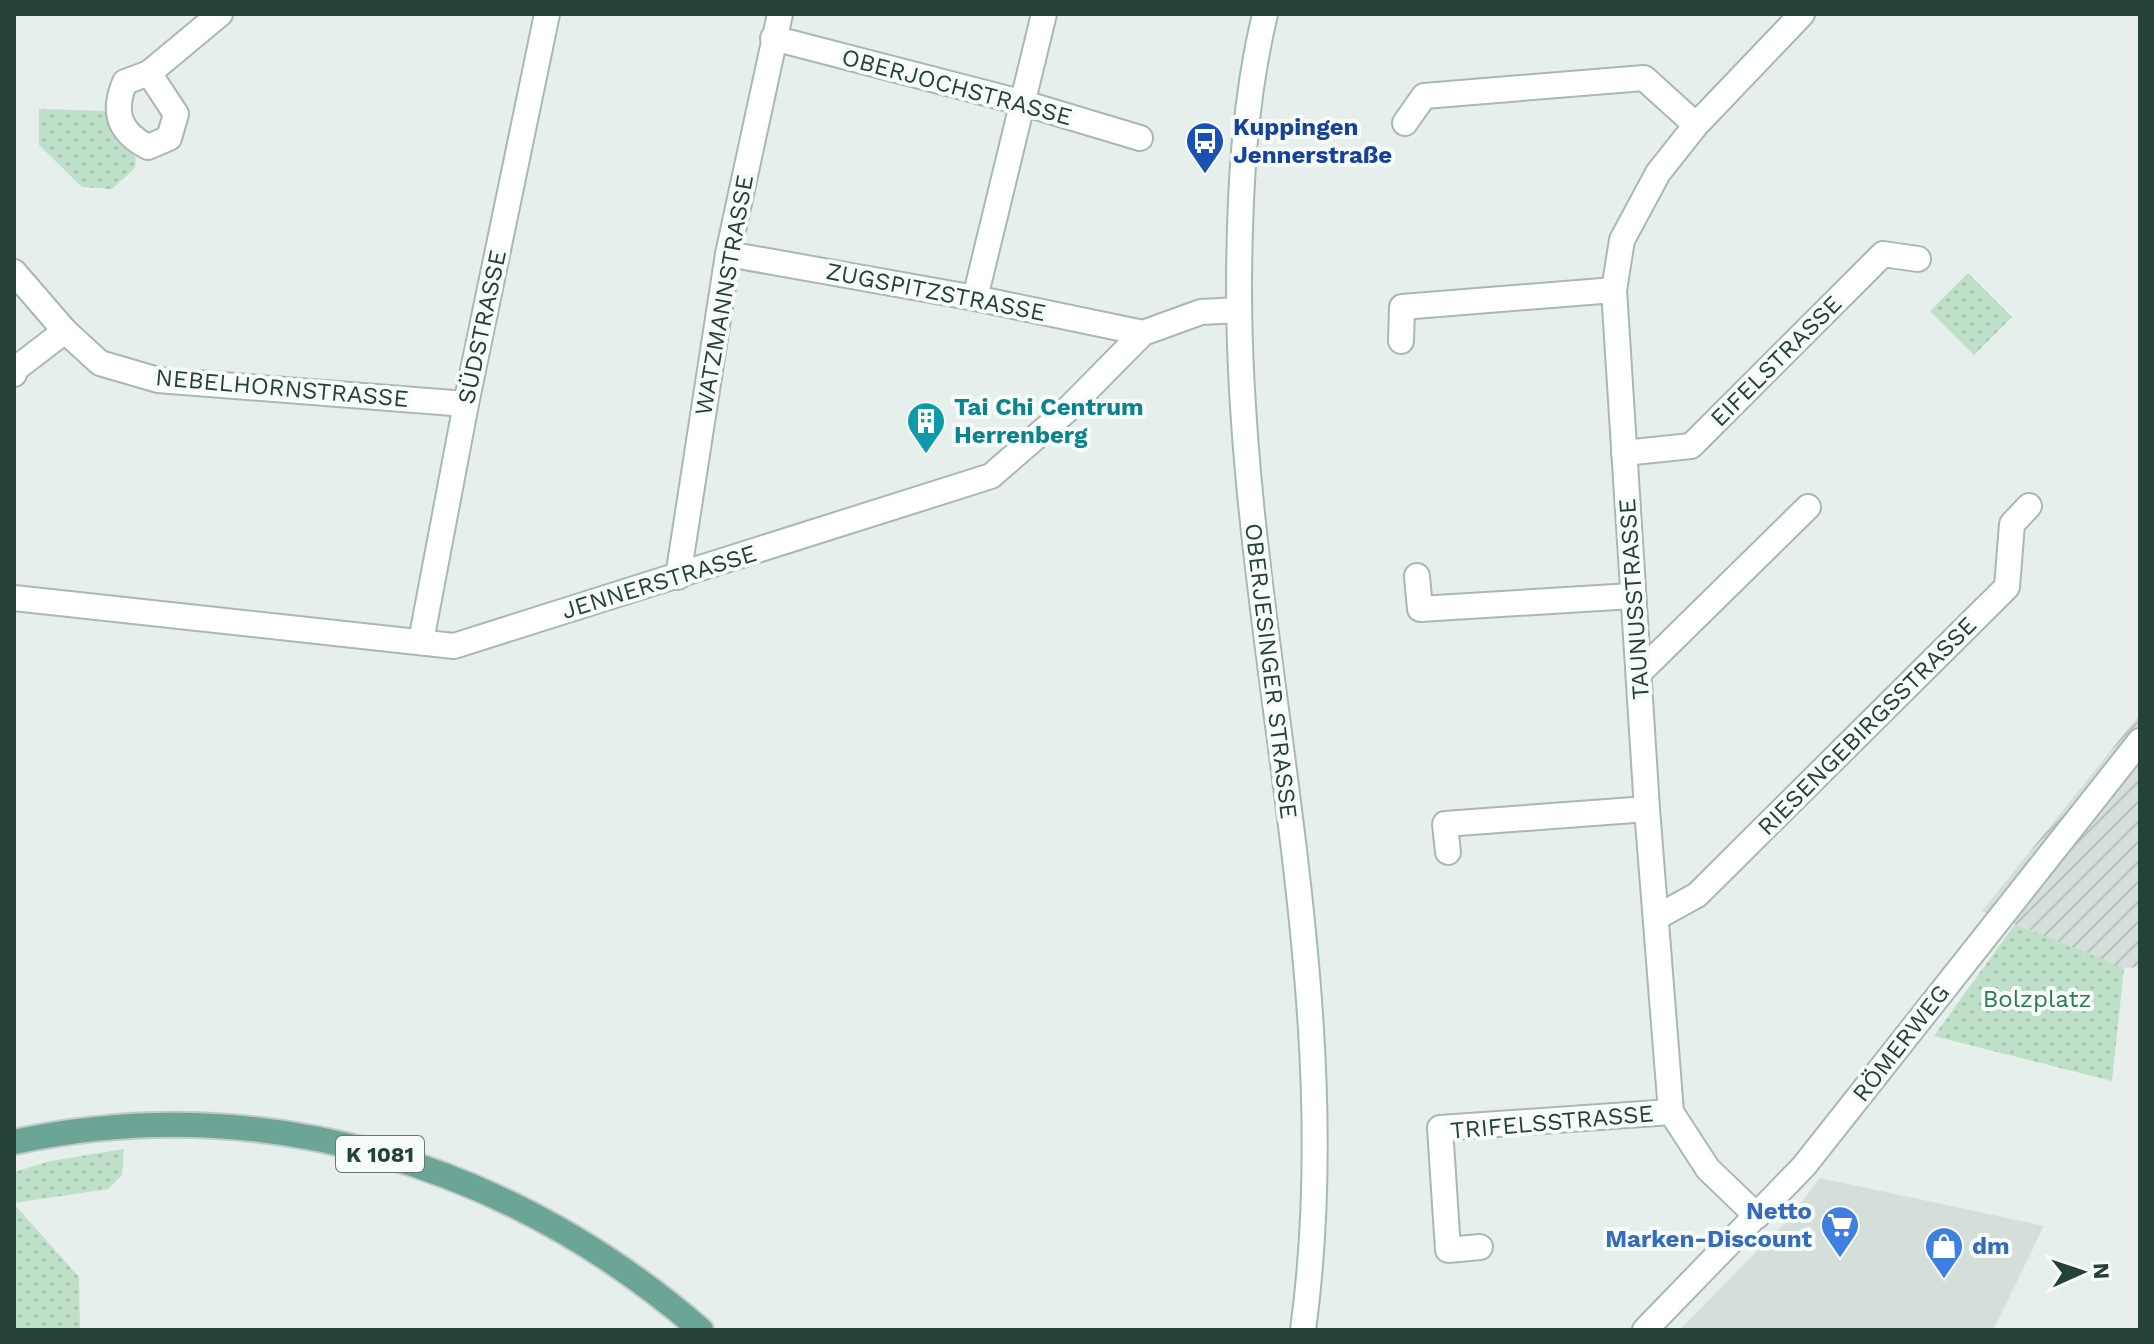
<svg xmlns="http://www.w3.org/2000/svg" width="2154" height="1344" font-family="'Work Sans',sans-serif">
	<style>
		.built { fill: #d4dfda }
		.industrial { fill: url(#industrial-furrows) }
		.grass { fill: url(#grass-dots) }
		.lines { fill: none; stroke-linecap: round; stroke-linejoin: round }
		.minor-casing { stroke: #a8b8b2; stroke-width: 28 }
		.secondary-casing { stroke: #a4bbb3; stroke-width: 28 }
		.primary-casing { stroke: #c2cac8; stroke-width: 28 }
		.minor { stroke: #fff; stroke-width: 24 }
		.secondary { stroke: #fff; stroke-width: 24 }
		.primary { stroke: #6aa596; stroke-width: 24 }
		.labels { text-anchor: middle; stroke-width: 8; stroke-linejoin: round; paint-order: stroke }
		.shield { fill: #f7fbf9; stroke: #637a73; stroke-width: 2 }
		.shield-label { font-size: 22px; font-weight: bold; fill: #24423a }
		.street-label { font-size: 24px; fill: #24423a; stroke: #f7fbf9 }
		.transit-label { font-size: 24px; font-weight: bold; fill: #164399; stroke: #f7fbf9; text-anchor: start }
		.culture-label { font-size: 24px; font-weight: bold; fill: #0d838f; stroke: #f7fbf9; text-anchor: start }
		.park-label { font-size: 24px; fill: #2d7a4b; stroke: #f7fbf9 }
		.shop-label { font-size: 24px; font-weight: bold; fill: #366cbe; stroke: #f7fbf9; text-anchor: end }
	</style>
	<defs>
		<pattern id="industrial-furrows" width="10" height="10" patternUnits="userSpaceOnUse" patternTransform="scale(2)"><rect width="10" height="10" fill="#d4dfda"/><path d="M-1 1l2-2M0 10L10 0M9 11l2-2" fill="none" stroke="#b6c1bc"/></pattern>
		<pattern id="grass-dots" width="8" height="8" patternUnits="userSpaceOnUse" patternTransform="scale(2)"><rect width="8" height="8" fill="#bfe0c8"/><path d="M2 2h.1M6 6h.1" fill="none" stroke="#a4c1ad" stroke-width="1.8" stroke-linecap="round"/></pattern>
	</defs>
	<rect width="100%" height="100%" fill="#e6efeb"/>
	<!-- built -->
	<path class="built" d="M 1820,1178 L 2044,1226 L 1993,1330 L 1679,1330 L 1786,1222 Z"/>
	<!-- industrial -->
	<path class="industrial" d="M 2140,714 L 2140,967 L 2124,968 L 1982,911 Z"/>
	<!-- grass -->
	<g class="grass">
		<path d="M 39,109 L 106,111 L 108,123 L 136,158 L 135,168 L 112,189 L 82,187 L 39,145 Z"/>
		<path d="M 1968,273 L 2012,317 L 1974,355 L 1930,311 Z"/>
		<path d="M 2015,924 L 2124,968 L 2112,1081 L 1934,1036 Z"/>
		<path d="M 124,1149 L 122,1175 L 108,1189 L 14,1203 L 14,1172 L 51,1161 Z"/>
		<path d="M 14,1204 L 79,1277 L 80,1330 L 14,1330 Z"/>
	</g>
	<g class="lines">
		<!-- minor casing -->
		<g class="minor-casing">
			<g id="minor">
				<path d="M 773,38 L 1020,102 L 1140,138"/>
				<path d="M 149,73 L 176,114 L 169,138 L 148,147 C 119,132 112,112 125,82 L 149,73 L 220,14"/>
				<path d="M 1405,123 L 1424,96 L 1644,78 L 1696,125"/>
				<path d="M 728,254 L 975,298 L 1143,333"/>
				<path d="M 14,272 L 65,331 L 100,363 L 158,380 L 466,404"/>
				<path d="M 975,298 L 1044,14"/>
				<path d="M 1401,341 L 1402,307 L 1614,290"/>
				<path d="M 14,374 L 14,370 L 65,331"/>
				<path d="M 1624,453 L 1691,446 L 1883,254 L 1918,259"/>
				<path d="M 1417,576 L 1420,609 L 1632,596"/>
				<path d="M 678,577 L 728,254 L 780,14"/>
				<path d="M 14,598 L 454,646 L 991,476 L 1066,411 L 1143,333 L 1201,312 L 1239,310"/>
				<path d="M 421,641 L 466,404 L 547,14"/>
				<path d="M 1639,673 L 1808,507"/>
				<path d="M 1448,852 L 1445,824 L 1647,809"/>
				<path d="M 1657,917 L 1697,895 L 2007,587 L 2012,524 L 2029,506"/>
				<path d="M 1757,1216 L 1708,1169 L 1671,1112 L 1647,809 L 1614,290 L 1622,240 L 1658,173 L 1696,125 L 1802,14"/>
				<path d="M 1480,1247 L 1448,1250 L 1440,1128 L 1671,1112"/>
				<path d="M 1645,1330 L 1804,1166 L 2140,741"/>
			</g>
		</g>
		<!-- secondary casing -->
		<g class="secondary-casing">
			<path id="secondary" d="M 1265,14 C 1244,102 1240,188 1239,278 C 1237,629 1351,978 1303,1330"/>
		</g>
		<!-- primary casing -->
		<g class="primary-casing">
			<path id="primary" d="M 14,1142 C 264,1088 510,1165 701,1330"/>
		</g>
		<!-- minor -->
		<use href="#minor" class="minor"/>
		<!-- secondary -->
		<use href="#secondary" class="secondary"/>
		<!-- primary -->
		<use href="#primary" class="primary"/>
	</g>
	<!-- icons -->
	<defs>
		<g id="bus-pin" transform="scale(2)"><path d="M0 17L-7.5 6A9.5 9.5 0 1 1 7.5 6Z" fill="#1a4fb4" stroke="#f7fbf9"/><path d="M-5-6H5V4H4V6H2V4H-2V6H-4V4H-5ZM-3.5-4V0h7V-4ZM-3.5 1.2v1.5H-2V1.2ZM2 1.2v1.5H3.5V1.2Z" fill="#fff"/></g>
		<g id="building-pin" transform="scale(2)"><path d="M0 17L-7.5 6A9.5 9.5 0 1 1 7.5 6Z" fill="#0f9aa8" stroke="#f7fbf9"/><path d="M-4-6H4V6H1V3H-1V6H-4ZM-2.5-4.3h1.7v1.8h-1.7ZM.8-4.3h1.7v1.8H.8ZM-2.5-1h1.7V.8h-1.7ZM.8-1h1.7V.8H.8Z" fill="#fff"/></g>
		<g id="supermarket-pin" transform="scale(2)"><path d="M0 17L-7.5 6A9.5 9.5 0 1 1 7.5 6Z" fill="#3f7fe0" stroke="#f7fbf9"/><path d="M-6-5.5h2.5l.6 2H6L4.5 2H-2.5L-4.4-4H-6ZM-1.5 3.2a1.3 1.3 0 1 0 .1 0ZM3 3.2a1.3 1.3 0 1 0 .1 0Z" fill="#fff"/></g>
		<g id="shop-pin" transform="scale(2)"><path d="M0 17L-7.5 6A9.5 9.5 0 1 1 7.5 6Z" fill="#3f7fe0" stroke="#f7fbf9"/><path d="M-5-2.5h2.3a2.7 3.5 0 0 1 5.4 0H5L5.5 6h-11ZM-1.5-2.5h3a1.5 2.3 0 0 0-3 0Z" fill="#fff"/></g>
	</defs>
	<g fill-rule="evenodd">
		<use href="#bus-pin" x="1205" y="141"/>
		<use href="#building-pin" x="926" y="421"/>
		<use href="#supermarket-pin" x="1840" y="1225"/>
		<use href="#shop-pin" x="1944" y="1246"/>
	</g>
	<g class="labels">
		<!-- shield labels -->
		<rect class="shield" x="336" y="1136" width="88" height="36" rx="6"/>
		<g class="shield-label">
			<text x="380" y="1162">K 1081</text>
		</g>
		<!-- street labels -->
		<g class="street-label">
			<text transform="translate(957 87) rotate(15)" y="8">OBERJOCHSTRASSE</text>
			<text transform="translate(936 292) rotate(11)" y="8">ZUGSPITZSTRASSE</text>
			<text transform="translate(724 295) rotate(-80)" y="8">WATZMANNSTRASSE</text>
			<text transform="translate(482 327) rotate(-78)" y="8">SÜDSTRASSE</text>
			<text transform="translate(1776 361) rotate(-45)" y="8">EIFELSTRASSE</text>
			<text transform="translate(282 388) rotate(5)" y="8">NEBELHORNSTRASSE</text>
			<text transform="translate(659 582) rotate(-17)" y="8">JENNERSTRASSE</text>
			<text transform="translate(1634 599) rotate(-94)" y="8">TAUNUSSTRASSE</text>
			<text transform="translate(1271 671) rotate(83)" y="8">OBERJESINGER STRASSE</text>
			<text transform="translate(1867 726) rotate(-45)" y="8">RIESENGEBIRGSSTRASSE</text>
			<text transform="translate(1901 1043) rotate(-52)" y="8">RÖMERWEG</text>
			<text transform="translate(1552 1122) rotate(-5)" y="8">TRIFELSSTRASSE</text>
		</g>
		<!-- transit labels -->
		<g class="transit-label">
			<text x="1233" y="135">Kuppingen<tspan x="1233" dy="28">Jennerstraße</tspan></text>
		</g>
		<!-- culture labels -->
		<g class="culture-label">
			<text x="954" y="415">Tai Chi Centrum<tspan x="954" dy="28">Herrenberg</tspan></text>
		</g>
		<!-- park labels -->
		<g class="park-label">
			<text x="2037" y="1007">Bolzplatz</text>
		</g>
		<!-- shop labels -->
		<g class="shop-label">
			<text x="1812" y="1219">Netto<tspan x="1812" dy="28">Marken-Discount</tspan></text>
			<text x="1972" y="1254" text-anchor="start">dm</text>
		</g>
	</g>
	<!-- border -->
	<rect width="2154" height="1344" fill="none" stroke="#24423a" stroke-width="32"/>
	<!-- north arrow -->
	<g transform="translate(2082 1272) rotate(87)" stroke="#f7fbf9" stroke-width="6" paint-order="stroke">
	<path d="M0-6L14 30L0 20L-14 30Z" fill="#24423a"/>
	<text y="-12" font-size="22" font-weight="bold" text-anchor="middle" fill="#24423a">N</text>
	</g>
</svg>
